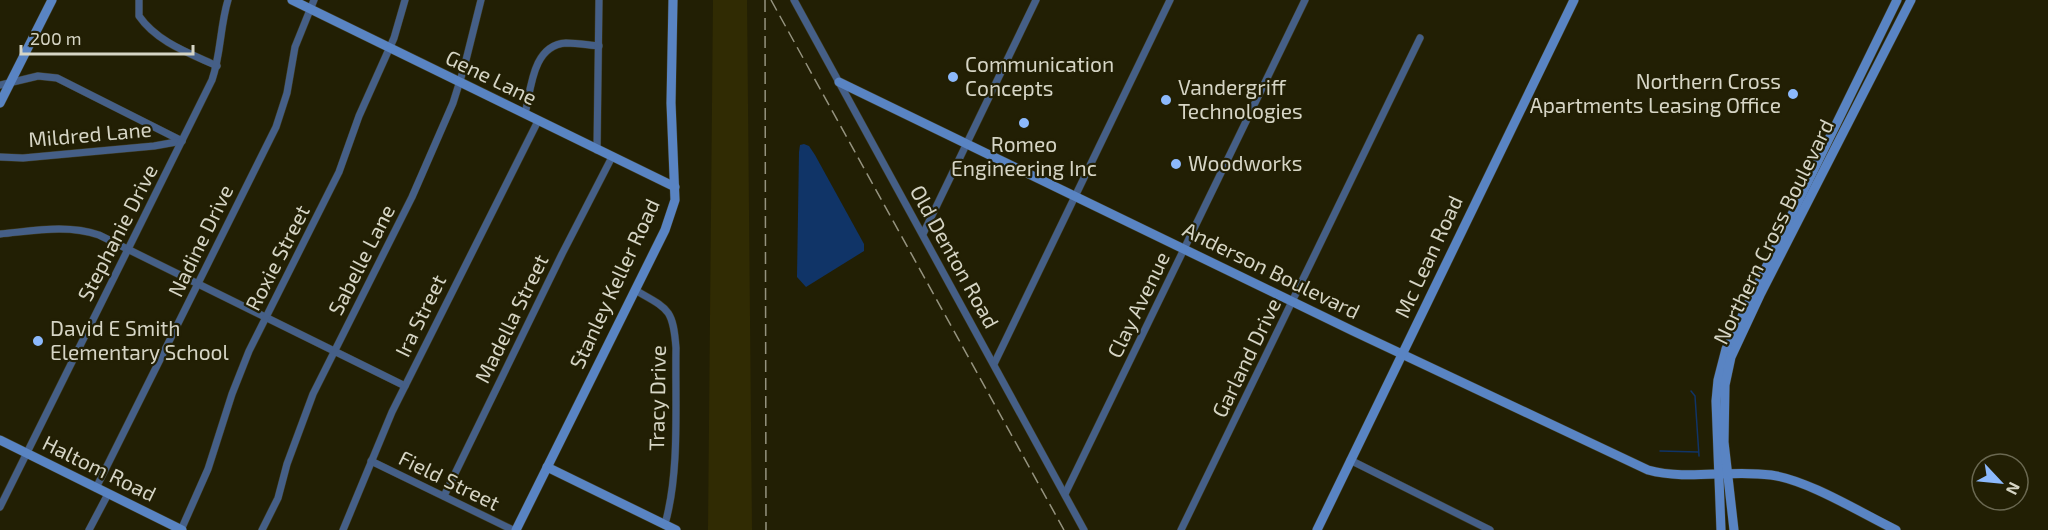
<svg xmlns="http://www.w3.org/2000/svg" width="2048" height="530" font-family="'Exo 2',sans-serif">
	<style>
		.green { fill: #302b03 }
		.water { fill: #103467 }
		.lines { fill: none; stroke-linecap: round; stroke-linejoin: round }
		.stream { stroke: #103467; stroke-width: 1.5 }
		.street-casing { stroke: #3f3c23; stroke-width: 8 }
		.secondary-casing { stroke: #3f3c23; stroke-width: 10 }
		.street { stroke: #455f87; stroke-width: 7 }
		.secondary { stroke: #5984c3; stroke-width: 9 }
		.rail { stroke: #95937f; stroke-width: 1.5; stroke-dasharray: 12 6; stroke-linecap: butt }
		.poi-dot { fill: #8cb9fc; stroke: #221f04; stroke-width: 2 }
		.labels { text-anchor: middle; stroke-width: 4.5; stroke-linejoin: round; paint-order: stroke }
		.poi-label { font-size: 21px; fill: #d6d5c5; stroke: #221f04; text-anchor: start }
		.street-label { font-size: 21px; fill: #d6d5c5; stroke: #221f04 }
	</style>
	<rect width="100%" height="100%" fill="#221f04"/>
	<!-- green -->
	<path class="green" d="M 713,0 L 747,0 L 752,530 L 708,530 Z"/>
	<!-- water -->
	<path class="water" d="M 804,144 L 809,146 L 815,155 L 864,244 L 864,251 L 806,287 L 797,277 L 799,152 L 800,145 Z"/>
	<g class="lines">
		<!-- stream -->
		<g class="stream">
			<path d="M 1691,391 L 1695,396 L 1699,456"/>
			<path d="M 1660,451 L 1698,452"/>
		</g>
		<!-- street casing -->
		<g class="street-casing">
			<g id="street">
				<path d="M 139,0 L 139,16 C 157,42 189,53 217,66"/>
				<path d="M 794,0 L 1084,530"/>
				<path d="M 0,85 L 38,76 L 57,78 L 182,141"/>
				<path d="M 525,114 C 531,90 532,45 566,43 C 577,43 588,45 599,46"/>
				<path d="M 597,150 L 599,0"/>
				<path d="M 0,157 L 23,158 L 154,146 L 182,141"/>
				<path d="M 0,234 C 33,231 67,224 99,235 L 405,386"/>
				<path d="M 923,234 L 1036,0"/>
				<path d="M 635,290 C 668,309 673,308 676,348 C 675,404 680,471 665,524"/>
				<path d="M 994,364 L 1170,0"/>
				<path d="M 1350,460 L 1490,530"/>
				<path d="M 371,461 L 513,530"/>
				<path d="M 96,488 L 276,127 L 287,93 L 295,47 L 314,0"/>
				<path d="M 1065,494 L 1305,0"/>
				<path d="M 444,496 L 562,254 L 612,157"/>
				<path d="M 0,507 L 212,80 C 221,54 220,26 228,0"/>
				<path d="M 89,530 L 108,494"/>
				<path d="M 181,530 L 208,469 L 232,394 L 249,351 L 339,172 L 359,116 L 394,38 L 405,0"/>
				<path d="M 262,530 L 278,498 L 287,464 L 313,394 L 412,197 L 453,103 L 464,68 L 481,0"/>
				<path d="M 343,530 L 392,412 L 538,121"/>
				<path d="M 1181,530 L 1420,38"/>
			</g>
		</g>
		<!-- secondary casing -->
		<g class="secondary-casing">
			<g id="secondary">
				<path d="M 292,0 L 675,187"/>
				<path d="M 839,82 L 1353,331 L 1648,470 C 1688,481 1729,469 1771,475 C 1808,480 1861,513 1896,530"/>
				<path d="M 0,103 L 52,0"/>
				<path d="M 0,440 L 182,530"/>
				<path d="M 547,467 L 676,530"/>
				<path d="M 516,530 L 665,230 L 675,200 L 671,103 L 673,0"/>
				<path d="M 1317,530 L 1574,0"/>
				<path d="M 1721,530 L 1716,401 L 1718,380 L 1726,349 L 1897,0"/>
				<path d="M 1734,530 L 1724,442 L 1725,385 L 1731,357 L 1760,295 L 1911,0"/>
			</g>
		</g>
		<!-- street -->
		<use href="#street" class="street"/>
		<!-- secondary -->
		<use href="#secondary" class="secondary"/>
		<!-- rail -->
		<g class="rail">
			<path d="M 765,0 L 766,530"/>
			<path d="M 771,0 L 1064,530"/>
		</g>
	</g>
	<!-- markers -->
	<g class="poi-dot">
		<circle cx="953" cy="77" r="6"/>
		<circle cx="1793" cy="94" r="6"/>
		<circle cx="1166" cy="100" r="6"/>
		<circle cx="1024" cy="123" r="6"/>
		<circle cx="1176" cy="164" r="6"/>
		<circle cx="38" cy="341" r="6"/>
	</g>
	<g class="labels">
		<!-- poi labels -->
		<g class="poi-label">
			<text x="965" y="72">Communication<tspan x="965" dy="24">Concepts</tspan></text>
			<text x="1781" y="89" text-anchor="end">Northern Cross<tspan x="1781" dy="24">Apartments Leasing Office</tspan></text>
			<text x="1178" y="95">Vandergriff<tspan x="1178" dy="24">Technologies</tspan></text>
			<text x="1024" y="152" text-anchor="middle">Romeo<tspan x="1024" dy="24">Engineering Inc</tspan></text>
			<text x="1188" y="171">Woodworks</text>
			<text x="50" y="336">David E Smith<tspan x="50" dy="24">Elementary School</tspan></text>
		</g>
		<!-- street labels -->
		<g class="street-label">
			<text transform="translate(491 78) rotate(26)" y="7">Gene Lane</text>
			<text transform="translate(90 135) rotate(-5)" y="7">Mildred Lane</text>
			<text transform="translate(1774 232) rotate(-64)" y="7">Northern Cross Boulevard</text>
			<text transform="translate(118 233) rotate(-63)" y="7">Stephanie Drive</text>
			<text transform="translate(201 241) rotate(-64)" y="7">Nadine Drive</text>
			<text transform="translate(954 257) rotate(61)" y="7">Old Denton Road</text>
			<text transform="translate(1429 257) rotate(-65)" y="7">Mc Lean Road</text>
			<text transform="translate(278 258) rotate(-63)" y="7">Roxie Street</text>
			<text transform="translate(362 260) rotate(-63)" y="7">Sabelle Lane</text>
			<text transform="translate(1271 271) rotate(26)" y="7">Anderson Boulevard</text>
			<text transform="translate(615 284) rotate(-65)" y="7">Stanley Keller Road</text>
			<text transform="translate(1139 305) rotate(-64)" y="7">Clay Avenue</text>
			<text transform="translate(421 316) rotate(-64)" y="7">Ira Street</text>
			<text transform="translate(512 319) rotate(-64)" y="7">Madella Street</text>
			<text transform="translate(1247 358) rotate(-64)" y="7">Garland Drive</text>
			<text transform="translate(658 398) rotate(-89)" y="7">Tracy Drive</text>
			<text transform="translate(99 469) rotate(26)" y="7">Haltom Road</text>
			<text transform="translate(449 481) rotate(26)" y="7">Field Street</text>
		</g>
	</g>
	<!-- north arrow -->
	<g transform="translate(2000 482) rotate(116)"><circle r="28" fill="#221f04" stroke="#6a6851" stroke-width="1.5"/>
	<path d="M0-4.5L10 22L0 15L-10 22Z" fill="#8cb9fc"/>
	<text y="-9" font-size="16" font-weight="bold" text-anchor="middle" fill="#d6d5c5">N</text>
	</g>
	<!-- scale -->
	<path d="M21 45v9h172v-9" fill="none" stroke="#d6d5c5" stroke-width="3"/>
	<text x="30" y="45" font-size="18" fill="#d6d5c5" stroke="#221f04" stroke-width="4.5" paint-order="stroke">200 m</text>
</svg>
